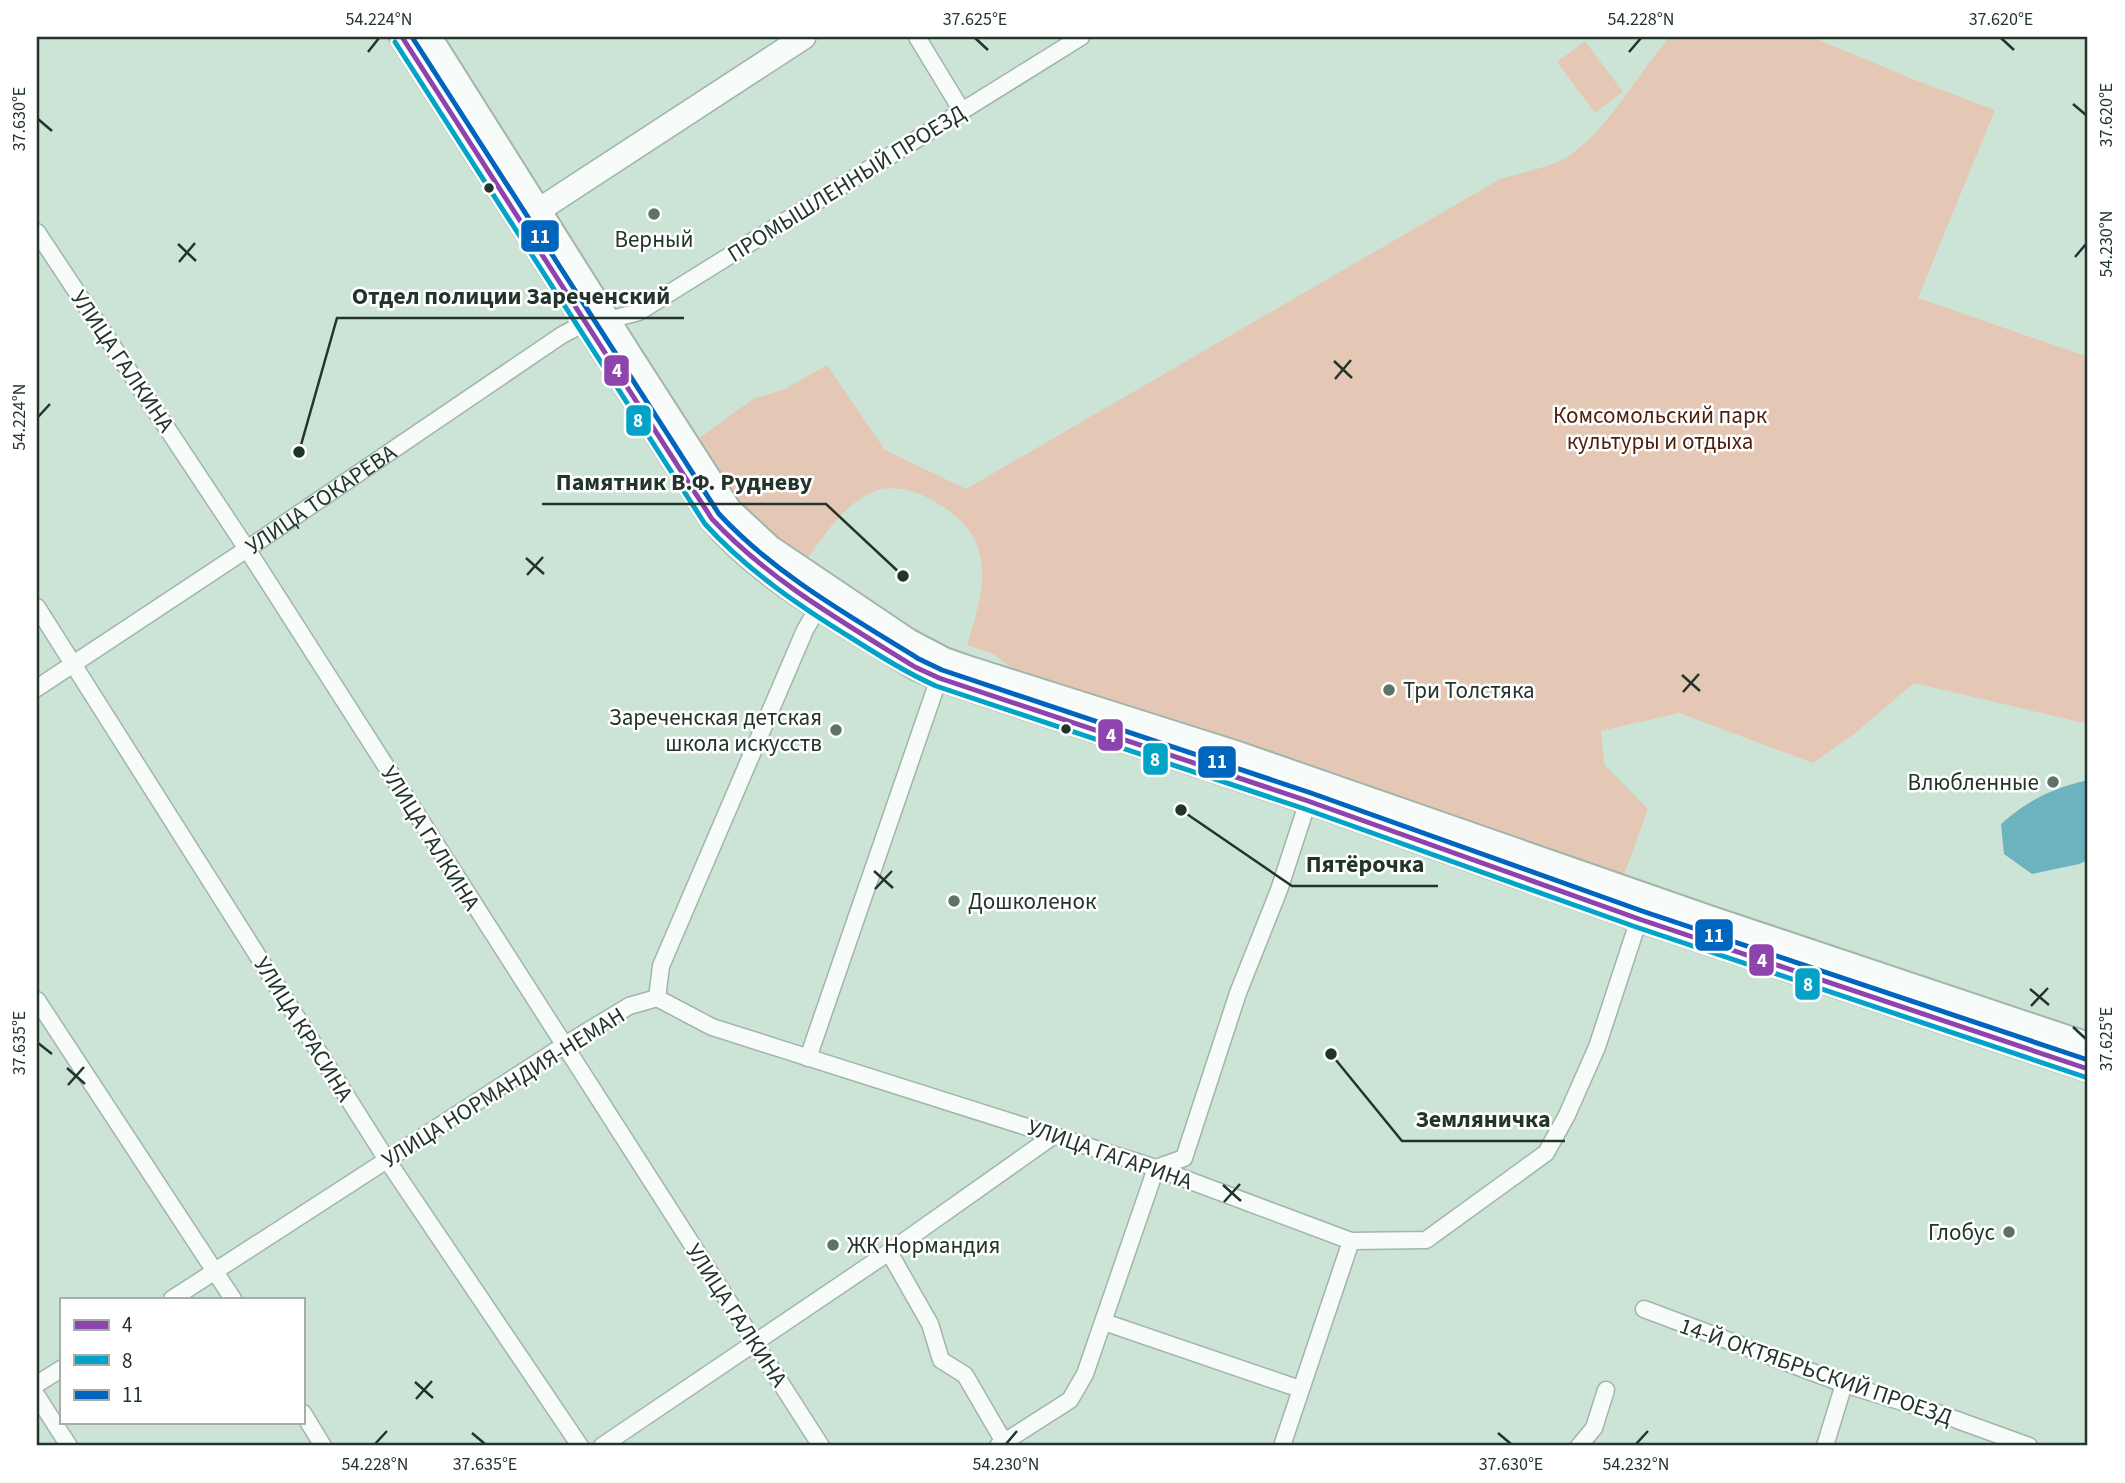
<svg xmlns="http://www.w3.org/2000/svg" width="2125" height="1483" font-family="'Source Sans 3',sans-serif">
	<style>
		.green { fill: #e4c8b5 }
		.water { fill: #6cb2bf }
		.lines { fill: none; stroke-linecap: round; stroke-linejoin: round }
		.street-casing { stroke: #a1b5a9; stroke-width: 19 }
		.secondary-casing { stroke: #a1b5a9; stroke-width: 26 }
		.primary-casing { stroke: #a1b5a9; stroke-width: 28 }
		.street { stroke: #f7fbf9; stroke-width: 16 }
		.secondary { stroke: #f7fbf9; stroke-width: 23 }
		.primary { stroke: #f7fbf9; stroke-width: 24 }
		.bus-1-casing { stroke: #fff; stroke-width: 10 }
		.bus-2-casing { stroke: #fff; stroke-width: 10 }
		.bus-3-casing { stroke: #fff; stroke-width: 10 }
		.bus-1 { stroke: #8e44ad; stroke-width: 5 }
		.bus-2 { stroke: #02a3c6; stroke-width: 5 }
		.bus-3 { stroke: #0065bd; stroke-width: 5 }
		.ticks { fill: none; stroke: #22342b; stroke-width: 2.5 }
		.bus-dot { fill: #22342b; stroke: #fff; stroke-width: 2.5 }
		.poi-dot { fill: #5e7267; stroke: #fff; stroke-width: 2.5 }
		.labels { text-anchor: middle; stroke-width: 5; stroke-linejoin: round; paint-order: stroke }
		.street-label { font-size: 23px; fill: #22342b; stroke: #fff }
		.poi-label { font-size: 23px; fill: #22342b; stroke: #fff; text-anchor: start }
		.park-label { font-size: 23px; fill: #4b1e0d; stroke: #fff }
		.leader { fill: none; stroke: #22342b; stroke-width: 2.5 }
		.callout-dot { fill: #22342b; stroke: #fff; stroke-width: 2.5 }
		.callout-label { font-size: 24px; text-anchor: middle; font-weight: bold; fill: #22342b; stroke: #fff; stroke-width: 5; stroke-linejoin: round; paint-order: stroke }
		.line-badge { stroke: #fff; stroke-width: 2.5 }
		.badge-label { font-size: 19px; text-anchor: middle; font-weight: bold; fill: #fff }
		.neatline { fill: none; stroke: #22342b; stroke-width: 2.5 }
		.ticks-label { font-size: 18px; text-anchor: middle; fill: #22342b }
	</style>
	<rect width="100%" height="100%" fill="#cce4d6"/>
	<!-- green -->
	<g class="green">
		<path d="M 1670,37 L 1812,37 L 1910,78 L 1995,110 L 1918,298 L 2088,357 L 2088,724 L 1914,683 L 1854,734 L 1813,763 L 1679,713 L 1601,731 L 1604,764 L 1648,809 L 1619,889 L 1016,671 L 993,654 L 967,645 C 987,581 998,534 928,498 C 911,489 890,484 871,493 C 841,507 824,536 805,562 L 749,521 L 695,441 L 753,399 L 785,389 L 827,365 L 885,450 L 966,489 L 1500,179 C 1517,174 1554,166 1567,157 C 1611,127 1635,76 1670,37 Z"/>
		<path d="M 1585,41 L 1623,92 L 1595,113 L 1557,62 Z"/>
	</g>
	<!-- water -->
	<path class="water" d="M 2088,780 L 2088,860 L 2079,864 L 2032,874 L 2004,854 L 2001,824 C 2030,799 2051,789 2088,780 Z"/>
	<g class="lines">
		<!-- street casing -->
		<g class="street-casing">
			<g id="street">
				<path d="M 917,37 L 962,111"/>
				<path d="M 37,232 L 247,549 L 821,1446"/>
				<path d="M 608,320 L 639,312 L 1081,37"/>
				<path d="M 37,607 L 387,1160 L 580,1446"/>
				<path id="s1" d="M 37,688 L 247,549 L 562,335 L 585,323"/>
				<path d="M 657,998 L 712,1027 L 1156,1168 L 1351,1241 L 1426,1240 L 1546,1153 L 1567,1115 L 1597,1047 L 1639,919"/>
				<path d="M 37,1000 L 233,1299"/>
				<path d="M 808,1058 L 939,678"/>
				<path d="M 889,1252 L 930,1324 L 941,1360 L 965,1375 L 1004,1442"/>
				<path d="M 172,1299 L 563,1046 L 629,1006 L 657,998 L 661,966 L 805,630 L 819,606"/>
				<path d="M 1644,1309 L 1844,1384 L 1935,1412 L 2029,1446"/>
				<path d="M 1104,1322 L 1300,1389"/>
				<path d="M 37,1384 L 61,1369"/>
				<path d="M 37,1396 L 69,1446"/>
				<path d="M 303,1413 L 323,1446"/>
				<path d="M 602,1446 L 889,1252 L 1053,1136"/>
				<path d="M 998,1446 L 1070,1400 L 1085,1374 L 1156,1168 L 1184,1158 L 1238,993 L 1279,890 L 1308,801"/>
				<path d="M 1282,1446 L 1351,1241"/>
				<path d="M 1579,1446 L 1594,1428 L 1606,1390"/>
				<path d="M 1825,1446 L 1844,1384"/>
			</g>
		</g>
		<!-- secondary casing -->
		<g class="secondary-casing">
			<path id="secondary" d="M 539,210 L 804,37"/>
		</g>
		<!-- primary casing -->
		<g class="primary-casing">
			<g id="primary">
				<path d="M 402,37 L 712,519 C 763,580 849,625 915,667 L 939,678 L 1308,801 L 1639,919 L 2088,1069"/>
				<path d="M 429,37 L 630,356 L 729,510 L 770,548 L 908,641 L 944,660 L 970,669 L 1238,754 L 1709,918 L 2088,1045"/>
			</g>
		</g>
		<!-- street -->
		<use href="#street" class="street"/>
		<!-- secondary -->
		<use href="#secondary" class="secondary"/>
		<!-- primary -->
		<use href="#primary" class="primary"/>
		<!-- bus-1 casing -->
		<g class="bus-1-casing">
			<path id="bus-1" d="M 402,37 L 712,519 C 770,581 843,622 915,667 L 939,678 L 1308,801 L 1639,919 L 2088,1069"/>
		</g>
		<!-- bus-2 casing -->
		<g class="bus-2-casing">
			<path id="bus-2" d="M 395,42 L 705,524 C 748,571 799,606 853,639 C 880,656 907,673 936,686 L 1305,809 L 1636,927 L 2085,1077"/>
		</g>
		<!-- bus-3 casing -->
		<g class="bus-3-casing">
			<path id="bus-3" d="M 412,37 L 719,514 C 776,575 848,615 919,659 L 942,670 L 1311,793 L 1642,911 L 2088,1060"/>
		</g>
		<!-- bus-1 -->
		<use href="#bus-1" class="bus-1"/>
		<!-- bus-2 -->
		<use href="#bus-2" class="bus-2"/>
		<!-- bus-3 -->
		<use href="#bus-3" class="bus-3"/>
	</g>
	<!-- ticks -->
	<path class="ticks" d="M 975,38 L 988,50M 2001,38 L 2014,50M 368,52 L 379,38M 1629,52 L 1641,38M 2073,104 L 2086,115M 38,119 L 52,131M 178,244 L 196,261M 2075,257 L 2086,244M 179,262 L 195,243M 1334,361 L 1352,378M 1335,379 L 1351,360M 38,417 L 50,404M 526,558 L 544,574M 527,575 L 543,557M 1682,675 L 1700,691M 1683,692 L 1699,674M 874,871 L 893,888M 875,889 L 892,871M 2030,989 L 2049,1005M 2031,1006 L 2048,988M 2073,1027 L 2086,1039M 38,1043 L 52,1054M 67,1068 L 85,1084M 68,1085 L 84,1067M 1223,1185 L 1241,1201M 1224,1202 L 1240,1184M 415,1382 L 433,1398M 416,1399 L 432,1381M 472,1433 L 485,1444M 1498,1433 L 1511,1444M 375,1444 L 387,1431M 1006,1444 L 1017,1431M 1636,1444 L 1648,1431"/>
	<!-- markers -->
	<g class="bus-dot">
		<circle cx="489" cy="188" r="6"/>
		<circle cx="1066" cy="729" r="6"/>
	</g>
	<g class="poi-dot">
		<circle cx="654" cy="214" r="7"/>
		<circle cx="1389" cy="690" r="7"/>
		<circle cx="836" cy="730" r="7"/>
		<circle cx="2053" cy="782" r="7"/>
		<circle cx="954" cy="901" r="7"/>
		<circle cx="2009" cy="1232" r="7"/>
		<circle cx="833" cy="1245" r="7"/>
	</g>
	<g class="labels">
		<!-- street labels -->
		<g class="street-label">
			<text transform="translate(846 183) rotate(-32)" y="8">ПРОМЫШЛЕННЫЙ ПРОЕЗД</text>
			<text transform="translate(123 361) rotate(56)" y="8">УЛИЦА ГАЛКИНА</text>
			<text dy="8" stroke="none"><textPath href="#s1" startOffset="341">УЛИЦА ТОКАРЕВА</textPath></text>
			<text transform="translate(431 838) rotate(58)" y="8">УЛИЦА ГАЛКИНА</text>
			<text transform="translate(304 1029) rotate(58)" y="8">УЛИЦА КРАСИНА</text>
			<text transform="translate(503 1087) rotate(-32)" y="8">УЛИЦА НОРМАНДИЯ-НЕМАН</text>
			<text transform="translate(1110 1154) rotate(19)" y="8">УЛИЦА ГАГАРИНА</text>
			<text transform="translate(737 1315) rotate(57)" y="8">УЛИЦА ГАЛКИНА</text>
			<text transform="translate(1816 1371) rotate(19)" y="8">14-Й ОКТЯБРЬСКИЙ ПРОЕЗД</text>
		</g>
		<!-- poi labels -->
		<g class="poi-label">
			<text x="654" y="247" text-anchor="middle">Верный</text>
			<text x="1403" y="698">Три Толстяка</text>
			<text x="822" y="725" text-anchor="end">Зареченская детская<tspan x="822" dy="26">школа искусств</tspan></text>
			<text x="2039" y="790" text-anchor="end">Влюбленные</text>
			<text x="968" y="909">Дошколенок</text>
			<text x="1995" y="1240" text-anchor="end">Глобус</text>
			<text x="847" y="1253">ЖК Нормандия</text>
		</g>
		<!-- park labels -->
		<g class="park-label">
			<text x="1660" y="423">Комсомольский парк<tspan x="1660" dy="26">культуры и отдыха</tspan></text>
		</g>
	</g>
	<!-- callouts -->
	<path class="leader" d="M299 452L337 318H684M903 576L826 504H542M1181 810L1292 886H1438M1331 1054L1402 1141H1565"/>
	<g class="callout-dot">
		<circle cx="299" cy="452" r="7"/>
		<circle cx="903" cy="576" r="7"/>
		<circle cx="1181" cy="810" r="7"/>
		<circle cx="1331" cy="1054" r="7"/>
	</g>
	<g class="callout-label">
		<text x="511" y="304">Отдел полиции Зареченский</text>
		<text x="684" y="490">Памятник В.Ф. Рудневу</text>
		<text x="1365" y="872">Пятёрочка</text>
		<text x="1483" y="1127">Земляничка</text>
	</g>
	<g class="line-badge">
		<rect x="520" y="219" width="40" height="34" rx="7" fill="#0065bd"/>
		<rect x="603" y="354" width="27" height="33" rx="7" fill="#8e44ad"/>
		<rect x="625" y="404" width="27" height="33" rx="7" fill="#02a3c6"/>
		<rect x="1097" y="718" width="27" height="34" rx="7" fill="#8e44ad"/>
		<rect x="1142" y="742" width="27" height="34" rx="7" fill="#02a3c6"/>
		<rect x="1197" y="745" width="40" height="34" rx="7" fill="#0065bd"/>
		<rect x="1694" y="918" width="40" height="34" rx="7" fill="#0065bd"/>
		<rect x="1748" y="943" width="27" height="34" rx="7" fill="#8e44ad"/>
		<rect x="1794" y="967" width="27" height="34" rx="7" fill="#02a3c6"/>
	</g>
	<g class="badge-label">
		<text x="540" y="243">11</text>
		<text x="617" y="377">4</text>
		<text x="638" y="427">8</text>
		<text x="1111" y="742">4</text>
		<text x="1155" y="766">8</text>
		<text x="1217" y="768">11</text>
		<text x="1714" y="942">11</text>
		<text x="1762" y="967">4</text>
		<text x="1808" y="991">8</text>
	</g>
	<!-- border -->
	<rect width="2125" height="1483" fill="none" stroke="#ffffff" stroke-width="77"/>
	<!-- legend -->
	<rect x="60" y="1298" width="245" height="126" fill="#ffffff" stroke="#a7aeaa" stroke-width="2"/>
	<rect x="74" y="1320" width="35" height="10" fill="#8e44ad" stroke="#a7aeaa" stroke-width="2"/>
	<text x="122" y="1332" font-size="21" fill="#22342b">4</text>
	<rect x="74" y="1355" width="35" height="10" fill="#02a3c6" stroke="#a7aeaa" stroke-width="2"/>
	<text x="122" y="1368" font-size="21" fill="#22342b">8</text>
	<rect x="74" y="1390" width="35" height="10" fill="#0065bd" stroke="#a7aeaa" stroke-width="2"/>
	<text x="122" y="1402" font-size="21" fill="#22342b">11</text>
	<rect x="38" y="38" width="2048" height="1406" class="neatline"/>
	<g class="ticks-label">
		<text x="379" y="25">54.224°N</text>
		<text x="975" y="25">37.625°E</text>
		<text x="1641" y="25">54.228°N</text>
		<text x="2001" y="25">37.620°E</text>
		<text transform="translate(2106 115) rotate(-90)" y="6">37.620°E</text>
		<text transform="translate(19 119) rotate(-90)" y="6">37.630°E</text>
		<text transform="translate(2106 244) rotate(-90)" y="6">54.230°N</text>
		<text transform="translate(19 417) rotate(-90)" y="6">54.224°N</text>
		<text transform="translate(2106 1039) rotate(-90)" y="6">37.625°E</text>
		<text transform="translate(19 1043) rotate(-90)" y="6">37.635°E</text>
		<text x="375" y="1470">54.228°N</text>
		<text x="485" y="1470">37.635°E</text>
		<text x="1006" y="1470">54.230°N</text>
		<text x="1511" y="1470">37.630°E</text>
		<text x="1636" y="1470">54.232°N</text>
	</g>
</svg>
